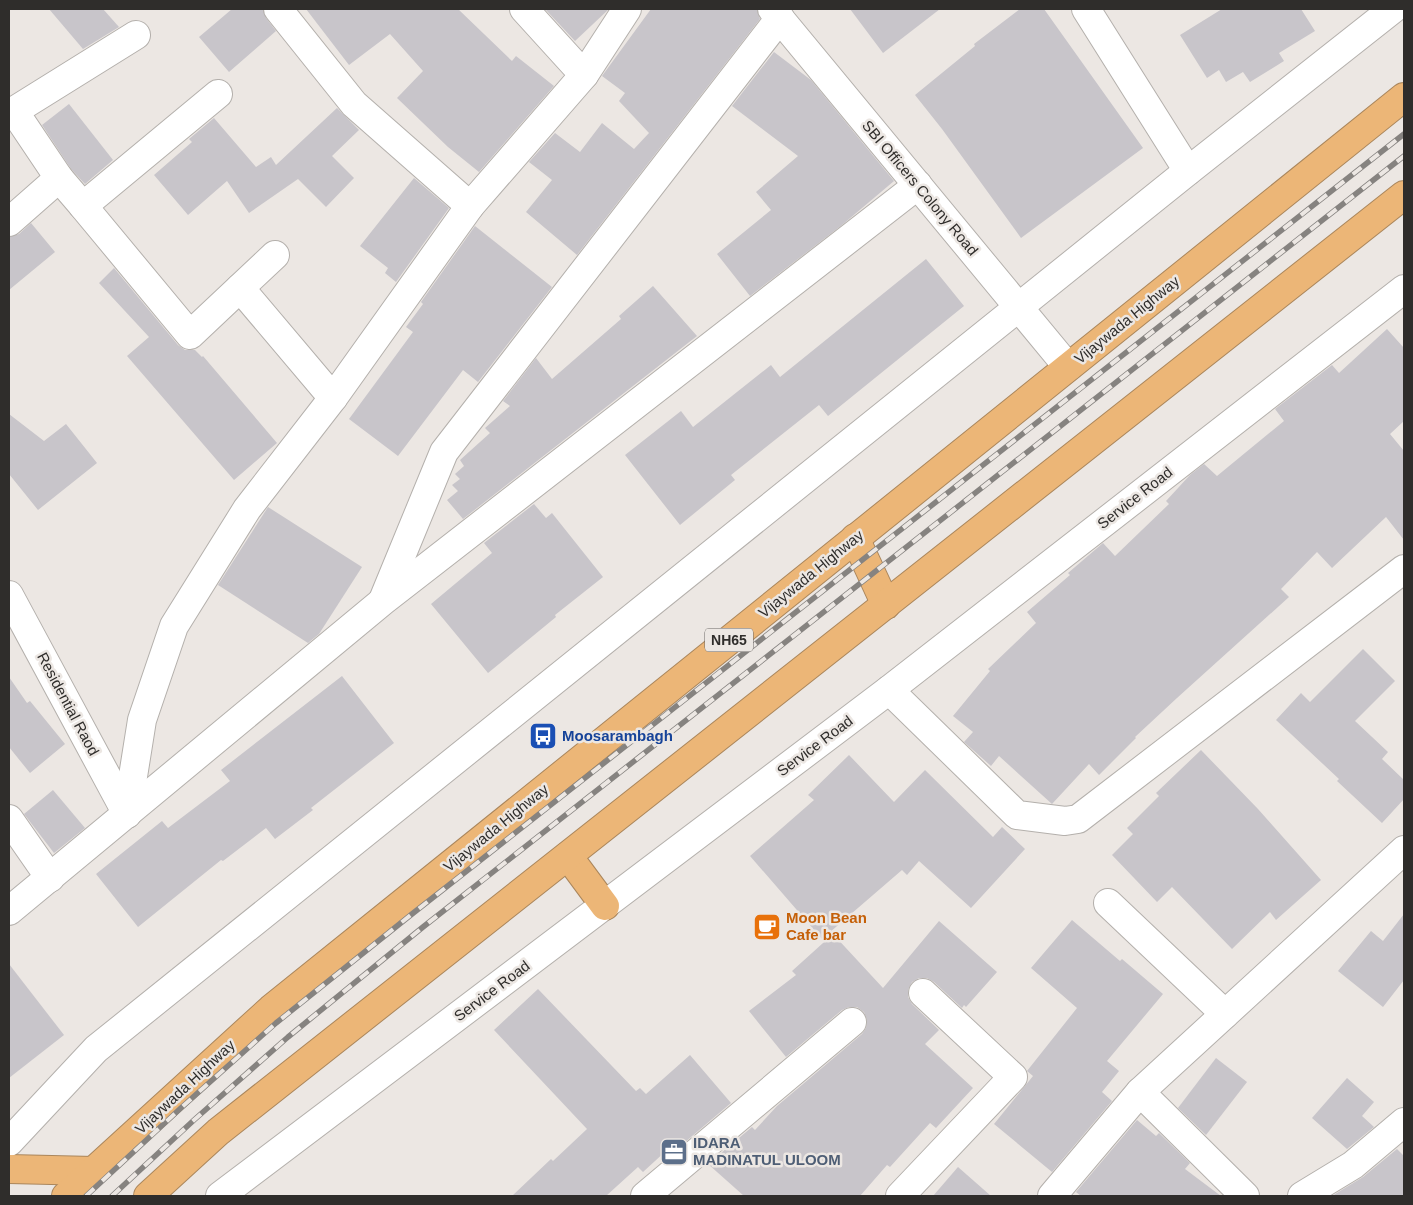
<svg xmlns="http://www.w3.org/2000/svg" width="1413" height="1205" font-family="Helvetica,sans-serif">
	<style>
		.building { fill: #c8c5ca }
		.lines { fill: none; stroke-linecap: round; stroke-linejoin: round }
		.street-casing { stroke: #b4b0ac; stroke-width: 30 }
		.highway-casing { stroke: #aa865c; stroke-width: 30 }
		.street { stroke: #fff; stroke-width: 28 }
		.highway { stroke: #ecb677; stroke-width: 28 }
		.rail-casing { stroke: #868380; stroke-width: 5.5 }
		.rail { stroke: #ece7e3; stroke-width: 4; stroke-dasharray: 11; stroke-linecap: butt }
		.labels { text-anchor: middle; stroke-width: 5; stroke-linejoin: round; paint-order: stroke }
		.shield { fill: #ece7e3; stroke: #686562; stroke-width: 1 }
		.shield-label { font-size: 14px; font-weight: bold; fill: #2f2d2b }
		.street-label { font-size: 15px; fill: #2f2d2b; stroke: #ece7e3 }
		.transit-label { font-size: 15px; font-weight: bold; fill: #164399; stroke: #ece7e3; text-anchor: start }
		.food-label { font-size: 15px; font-weight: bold; fill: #c56008; stroke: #ece7e3; text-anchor: start }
		.service-label { font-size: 15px; font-weight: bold; fill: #4e5e75; stroke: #ece7e3; text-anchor: start }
	</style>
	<rect width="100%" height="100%" fill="#ece7e3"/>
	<!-- building -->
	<g class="building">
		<path d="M 49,9 L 103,9 L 119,27 L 83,49 Z"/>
		<path d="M 232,9 L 263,9 L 266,18 L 276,31 L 229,72 L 199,37 Z"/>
		<path d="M 306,9 L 458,9 L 512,61 L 516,56 L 554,86 L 479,172 L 448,147 L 397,98 L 423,71 L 390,34 L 349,65 Z"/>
		<path d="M 545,9 L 609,9 L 575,41 Z"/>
		<path d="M 651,9 L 757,9 L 760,19 L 577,255 L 526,212 L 552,180 L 529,162 L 555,133 L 580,152 L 602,123 L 634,149 L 649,133 L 619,101 L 625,93 L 602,76 Z"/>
		<path d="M 850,9 L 940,9 L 883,53 Z"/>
		<path d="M 1020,9 L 1044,9 L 1143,148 L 1021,238 L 942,129 L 915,95 L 975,46 L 974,44 Z"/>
		<path d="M 1222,9 L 1301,9 L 1315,31 L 1279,53 L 1284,61 L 1250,82 L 1243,72 L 1226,82 L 1219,70 L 1207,78 L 1180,35 Z"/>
		<path d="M 774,52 L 811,80 L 894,181 L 842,225 L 750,296 L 717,254 L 771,210 L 756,192 L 798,156 L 732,106 Z"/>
		<path d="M 69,104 L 113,160 L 85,184 L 71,169 L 42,125 Z"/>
		<path d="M 337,108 L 359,130 L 332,156 L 354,178 L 326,207 L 298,179 L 249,213 L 227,181 L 188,215 L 154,175 L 192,142 L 189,139 L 214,118 L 256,167 L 271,157 L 276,165 Z"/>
		<path d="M 414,178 L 449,208 L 396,282 L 385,273 L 388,268 L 360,246 Z"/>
		<path d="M 31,223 L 55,252 L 9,290 L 9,237 L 19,234 Z"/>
		<path d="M 475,226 L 552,287 L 478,382 L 463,370 L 398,456 L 349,419 L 413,332 L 406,327 L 423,304 L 421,302 Z"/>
		<path d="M 926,259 L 964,306 L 828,416 L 819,405 L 731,475 L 735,480 L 680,525 L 625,455 L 681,411 L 693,427 L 771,365 L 780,377 Z"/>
		<path d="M 114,268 L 178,345 L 185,350 L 195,350 L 202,357 L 203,356 L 277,443 L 234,480 L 127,356 L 149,337 L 99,283 Z"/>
		<path d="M 653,286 L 697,336 L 463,519 L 447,500 L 458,491 L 452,485 L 460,479 L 455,474 L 464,466 L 460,460 L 490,433 L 485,428 L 510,406 L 503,401 L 536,358 L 552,379 L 621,319 L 619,316 Z"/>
		<path d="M 1387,329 L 1404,348 L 1404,421 L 1390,434 L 1404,451 L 1404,540 L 1386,517 L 1332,568 L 1317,552 L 1281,589 L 1289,597 L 1177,698 L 1135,737 L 1136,738 L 1099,775 L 1089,764 L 1052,804 L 999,756 L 991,766 L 964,742 L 973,732 L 953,716 L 990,671 L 988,669 L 1036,623 L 1027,612 L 1070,575 L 1068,573 L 1103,543 L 1115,556 L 1169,504 L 1166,501 L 1190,475 L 1204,464 L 1217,476 L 1284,421 L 1275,409 L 1332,365 L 1339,373 Z"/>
		<path d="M 9,414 L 44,441 L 66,424 L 97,463 L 38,510 L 9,474 Z"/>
		<path d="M 534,504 L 546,518 L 552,513 L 603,577 L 555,615 L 556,617 L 488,673 L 431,604 L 492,553 L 484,543 Z"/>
		<path d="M 268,507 L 362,567 L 319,634 L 308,643 L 218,585 Z"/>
		<path d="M 1363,649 L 1395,681 L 1355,721 L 1388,752 L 1382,759 L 1404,780 L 1404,799 L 1382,823 L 1337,781 L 1339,779 L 1276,720 L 1301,693 L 1310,702 Z"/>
		<path d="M 342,676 L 394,743 L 311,808 L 313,810 L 275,839 L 266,828 L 223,861 L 221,860 L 138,927 L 96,874 L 162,821 L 168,828 L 230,781 L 221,770 Z"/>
		<path d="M 9,677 L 27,703 L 30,701 L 65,744 L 30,773 L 9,747 Z"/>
		<path d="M 1201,750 L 1258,809 L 1321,880 L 1276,920 L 1270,912 L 1232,949 L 1172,887 L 1157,902 L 1112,855 L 1133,834 L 1127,828 L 1159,796 L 1156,793 Z"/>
		<path d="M 849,755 L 894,802 L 925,770 L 993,837 L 1002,827 L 1025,849 L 971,908 L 919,861 L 907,875 L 902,870 L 822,939 L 750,856 L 814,800 L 808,795 Z"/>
		<path d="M 53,790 L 85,828 L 54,853 L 24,814 Z"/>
		<path d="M 1404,914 L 1404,980 L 1383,1007 L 1338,971 L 1371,931 L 1383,941 Z"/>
		<path d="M 1072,920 L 1120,961 L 1122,959 L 1163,994 L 1107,1061 L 1119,1071 L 1102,1092 L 1112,1101 L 1052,1172 L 994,1124 L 1033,1076 L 1027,1071 L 1077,1008 L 1031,968 Z"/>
		<path d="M 939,921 L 997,972 L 966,1007 L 964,1005 L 962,1008 L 934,982 L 927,978 L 919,978 L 912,982 L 908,990 L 908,997 L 912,1004 L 939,1030 L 925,1044 L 973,1088 L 936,1128 L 930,1123 L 890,1167 L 887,1165 L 860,1196 L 744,1196 L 708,1164 L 752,1127 L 755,1130 L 777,1106 L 862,1034 L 866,1028 L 867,1020 L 864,1012 L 857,1007 L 849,1007 L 842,1010 L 786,1057 L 749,1011 L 796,975 L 792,971 L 833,934 L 883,988 Z"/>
		<path d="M 9,964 L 64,1035 L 9,1078 Z"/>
		<path d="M 538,989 L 636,1091 L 640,1088 L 646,1094 L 690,1055 L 731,1103 L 684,1143 L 679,1139 L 643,1172 L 638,1167 L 606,1196 L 512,1196 L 551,1159 L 553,1161 L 587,1129 L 494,1030 Z"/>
		<path d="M 1216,1058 L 1247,1082 L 1206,1135 L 1178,1108 Z"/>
		<path d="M 1347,1078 L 1374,1102 L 1362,1116 L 1374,1127 L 1347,1149 L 1312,1118 Z"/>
		<path d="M 1137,1120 L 1156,1136 L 1159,1133 L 1190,1163 L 1185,1169 L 1221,1196 L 1081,1196 L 1076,1192 Z"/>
		<path d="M 1397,1149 L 1404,1156 L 1404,1196 L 1332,1196 L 1363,1177 Z"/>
		<path d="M 958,1167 L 991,1196 L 933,1196 Z"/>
	</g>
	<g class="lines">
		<!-- street casing -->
		<g class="street-casing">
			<g id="street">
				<path d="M 278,9 L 354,104 L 470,206"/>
				<path d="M 524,9 L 584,75"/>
				<path d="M 772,9 L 1068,367"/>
				<path d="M 1086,9 L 1188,171"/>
				<path d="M 136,35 L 14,111 L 59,178 L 83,206 L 218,94"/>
				<path d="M 83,206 L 190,335 L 275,255"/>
				<path d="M 9,222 L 59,178"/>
				<path d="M 240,288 L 333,398"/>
				<path d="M 9,595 L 127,814"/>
				<path d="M 383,600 L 444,452 L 780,18"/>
				<path d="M 889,690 L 1017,815 L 1065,821 L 1078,819 L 1404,569"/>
				<path d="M 127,814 L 142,720 L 174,626 L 247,509 L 333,398 L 470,206 L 584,75 L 627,9"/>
				<path d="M 9,819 L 50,878"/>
				<path d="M 1108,903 L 1225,1014"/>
				<path d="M 9,911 L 383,601 L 918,185"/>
				<path d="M 1140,1092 L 1245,1196"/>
				<path d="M 9,1142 L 96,1049 L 1188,171 L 1393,9"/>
				<path d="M 220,1196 L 889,690 L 1404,289"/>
				<path d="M 645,1196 L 852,1022"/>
				<path d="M 900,1196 L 1013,1077 L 923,993"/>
				<path d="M 1052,1196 L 1140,1092 L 1404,850"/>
				<path d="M 1302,1196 L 1353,1165 L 1404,1122"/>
			</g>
		</g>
		<!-- highway casing -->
		<g class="highway-casing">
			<g id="highway">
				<path d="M 855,538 L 886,605"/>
				<path d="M 568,856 L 605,906"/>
				<path d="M 9,1169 L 94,1171"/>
				<path d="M 66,1196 L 271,1009 L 1404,97"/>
				<path d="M 148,1196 L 218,1132 L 1404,195"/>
			</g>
		</g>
		<!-- street -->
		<use href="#street" class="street"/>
		<!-- highway -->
		<use href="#highway" class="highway"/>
		<!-- rail casing -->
		<g class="rail-casing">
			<g id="rail">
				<path d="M 86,1196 L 182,1107 L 276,1023 L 412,914 L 1404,134"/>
				<path d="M 112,1196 L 194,1120 L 288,1037 L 423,927 L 1404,156"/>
			</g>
		</g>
		<!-- rail -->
		<use href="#rail" class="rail"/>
	</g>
	<!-- icons -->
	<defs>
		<g id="bus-square" transform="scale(1.4375)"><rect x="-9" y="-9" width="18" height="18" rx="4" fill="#1a4fb4" stroke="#ece7e3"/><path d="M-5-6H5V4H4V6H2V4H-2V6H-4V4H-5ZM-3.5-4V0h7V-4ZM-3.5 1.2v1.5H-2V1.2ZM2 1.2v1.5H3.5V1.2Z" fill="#fff"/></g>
		<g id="cafe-square" transform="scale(1.4375)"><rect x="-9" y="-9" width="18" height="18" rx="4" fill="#e8710a" stroke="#ece7e3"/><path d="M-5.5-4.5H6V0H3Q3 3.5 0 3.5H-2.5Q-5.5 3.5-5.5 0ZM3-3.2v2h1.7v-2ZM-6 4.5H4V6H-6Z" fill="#fff"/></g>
		<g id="office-square" transform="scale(1.4375)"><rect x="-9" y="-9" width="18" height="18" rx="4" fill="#5c6f8a" stroke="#ece7e3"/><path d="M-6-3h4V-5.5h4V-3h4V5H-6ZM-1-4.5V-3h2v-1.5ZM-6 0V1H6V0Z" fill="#fff"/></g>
	</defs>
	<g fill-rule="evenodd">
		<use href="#bus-square" x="543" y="736"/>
		<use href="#cafe-square" x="767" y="927"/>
		<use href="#office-square" x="674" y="1152"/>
	</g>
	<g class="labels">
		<!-- shield labels -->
		<rect class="shield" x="705" y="628.5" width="48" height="23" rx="4"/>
		<g class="shield-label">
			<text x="729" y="645">NH65</text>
		</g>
		<!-- street labels -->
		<g class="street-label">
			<text transform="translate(920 188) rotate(50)" y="5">SBI Officers Colony Road</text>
			<text transform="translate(1127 320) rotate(-39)" y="5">Vijaywada Highway</text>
			<text transform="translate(1135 498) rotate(-38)" y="5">Service Road</text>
			<text transform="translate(811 574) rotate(-39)" y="5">Vijaywada Highway</text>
			<text transform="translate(68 704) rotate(62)" y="5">Residential Raod</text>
			<text transform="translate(815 746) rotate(-37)" y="5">Service Road</text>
			<text transform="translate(496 828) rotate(-39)" y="5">Vijaywada Highway</text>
			<text transform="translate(492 991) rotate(-37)" y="5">Service Road</text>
			<text transform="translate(185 1087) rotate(-43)" y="5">Vijaywada Highway</text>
		</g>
		<!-- transit labels -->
		<g class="transit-label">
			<text x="562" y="741">Moosarambagh</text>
		</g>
		<!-- food labels -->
		<g class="food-label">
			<text x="786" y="923">Moon Bean<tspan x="786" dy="17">Cafe bar</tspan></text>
		</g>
		<!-- service labels -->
		<g class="service-label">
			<text x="693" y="1148">IDARA<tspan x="693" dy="17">MADINATUL ULOOM</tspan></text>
		</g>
	</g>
	<!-- border -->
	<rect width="1413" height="1205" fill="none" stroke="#2f2d2b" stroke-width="20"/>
</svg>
